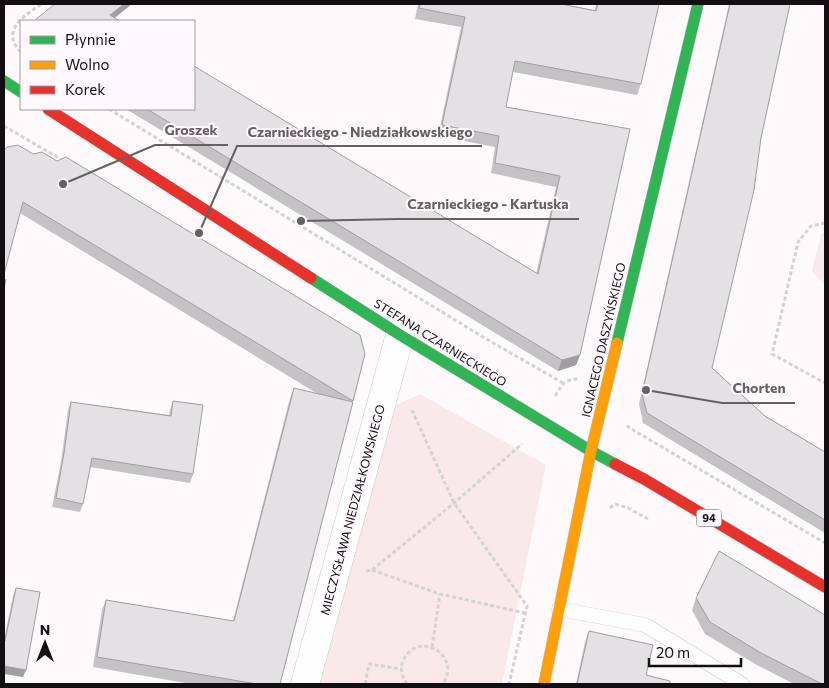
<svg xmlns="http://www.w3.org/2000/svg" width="829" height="688" font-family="Commissioner,sans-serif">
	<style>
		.green { fill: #fae9ea }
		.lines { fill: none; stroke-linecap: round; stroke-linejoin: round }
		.lane-casing { stroke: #cac7c9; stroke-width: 15 }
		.street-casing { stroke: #cac7c9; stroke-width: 29 }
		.fast-casing { stroke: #cac7c9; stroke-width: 12 }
		.slow-casing { stroke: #cac7c9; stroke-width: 12 }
		.jam-casing { stroke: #cac7c9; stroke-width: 12 }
		.path { stroke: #d4d3d3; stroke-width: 3; stroke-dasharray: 4 2.5; stroke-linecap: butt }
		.lane { stroke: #fffeff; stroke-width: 14 }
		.street { stroke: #fffeff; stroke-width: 28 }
		.fast { stroke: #30b455; stroke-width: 11 }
		.slow { stroke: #ff9f0a; stroke-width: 11 }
		.jam { stroke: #e5322d; stroke-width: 11 }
		.wall { fill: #c4c2c4 }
		.shaded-wall { fill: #a09ea0 }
		.building { fill: #e4e1e4; stroke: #a09ea0 }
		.labels { text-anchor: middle; stroke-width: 4; stroke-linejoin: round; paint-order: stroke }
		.shield { fill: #fff9fd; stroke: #595458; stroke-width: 1 }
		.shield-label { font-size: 11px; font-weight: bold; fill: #120e11 }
		.street-label { font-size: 12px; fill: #120e11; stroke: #fff9fd }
		.leader { fill: none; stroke: #656163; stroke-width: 2 }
		.callout-dot { fill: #656163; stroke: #fff9fd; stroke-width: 2 }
		.callout-label { font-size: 14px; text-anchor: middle; font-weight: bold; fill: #656163; stroke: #fff9fd; stroke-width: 4; stroke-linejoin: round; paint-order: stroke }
	</style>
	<rect width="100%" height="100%" fill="#fefafc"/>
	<!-- green -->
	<g class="green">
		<path d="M 825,233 L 825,286 L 812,271 L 821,234 Z"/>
		<path d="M 420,394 L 546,465 L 502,684 L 317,684 L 390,408 Z"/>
	</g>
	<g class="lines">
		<!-- lane casing -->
		<g class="lane-casing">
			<path id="lane" d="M 559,609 L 645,625 L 742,684"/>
		</g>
		<!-- street casing -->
		<g class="street-casing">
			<path id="street" d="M 305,684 L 400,335"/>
		</g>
		<!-- fast casing -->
		<g class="fast-casing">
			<g id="fast">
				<path d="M 4,81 L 21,92"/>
				<path d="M 311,278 L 400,335 L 591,451 L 615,464"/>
				<path d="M 617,343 L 698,4"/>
			</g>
		</g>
		<!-- slow casing -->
		<g class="slow-casing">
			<path id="slow" d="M 544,684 L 591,451 L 617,343"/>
		</g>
		<!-- jam casing -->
		<g class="jam-casing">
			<g id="jam">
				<path d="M 48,109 L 311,278"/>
				<path d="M 615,464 L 644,479 L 825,587"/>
			</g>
		</g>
		<!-- path -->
		<g class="path">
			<path d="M 21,52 C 0,31 23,16 42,4"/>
			<path d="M 109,109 L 483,337 L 563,383"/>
			<path d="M 4,126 L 64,161"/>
			<path d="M 825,223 L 811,226 L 798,242 L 772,354 L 825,383"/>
			<path d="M 555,396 C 562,385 564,379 578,379"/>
			<path d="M 412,410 L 454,503 L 527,606 L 509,684"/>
			<path d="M 628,425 L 628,427 L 825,543"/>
			<path d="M 610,508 L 615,504 L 628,508 L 648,519"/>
			<path d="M 372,570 L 440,594 L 525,613"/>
			<path d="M 366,571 L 372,570 L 454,503 L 522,444"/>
			<path d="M 432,647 L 440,594"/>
			<path d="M 365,684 L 369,664 L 401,669"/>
			<path d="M 407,684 C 402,676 399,668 404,659 C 419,630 462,655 443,684"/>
		</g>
		<!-- lane -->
		<use href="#lane" class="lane"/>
		<!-- street -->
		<use href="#street" class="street"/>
		<!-- fast -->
		<use href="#fast" class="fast"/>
		<!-- slow -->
		<use href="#slow" class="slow"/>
		<!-- jam -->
		<use href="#jam" class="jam"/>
	</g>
	<!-- wall -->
	<g class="wall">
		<path d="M 418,4 L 561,4 L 595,10 L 596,4 L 659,4 L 641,84 L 637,95 L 513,72 L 506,107 L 630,129 L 580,355 L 576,365 L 558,371 L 126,109 L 194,109 L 536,274 L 556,187 L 491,173 L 495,147 L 438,136 L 461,27 L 415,19 Z"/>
		<path d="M 729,4 L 790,4 L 712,368 L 765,416 L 825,452 L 825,533 L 643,423 L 639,404 Z"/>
		<path d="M 4,151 L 365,354 L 280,684 L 191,684 L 93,667 L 102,610 L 106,600 L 233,621 L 290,398 L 294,388 L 318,394 L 20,213 Z"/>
		<path d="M 173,401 L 193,474 L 190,483 L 90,467 L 83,504 L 80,512 L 52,507 L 61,462 L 68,410 L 71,402 L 169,415 L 170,410 Z"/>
		<path d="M 16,588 L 23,677 L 4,640 L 13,596 Z"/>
		<path d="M 696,598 L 825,684 L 794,684 L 757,665 L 705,634 L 692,610 Z"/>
		<path d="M 589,631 L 646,675 L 670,684 L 576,684 L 585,642 Z"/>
	</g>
	<!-- shaded-wall -->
	<g class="shaded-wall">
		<path d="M 124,4 L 132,4 L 111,21 L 110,15 Z"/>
		<path d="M 580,355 L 576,365 L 558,371 L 562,360 Z"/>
		<path d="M 4,666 L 26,670 L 23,677 L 4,674 Z"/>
	</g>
	<!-- building -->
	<g class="building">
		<path d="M 55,4 L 124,4 L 110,15 L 120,21 L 35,21 L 35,20 Z"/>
		<path d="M 420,4 L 561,4 L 596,11 L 598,4 L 659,4 L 641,84 L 515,61 L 506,107 L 630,129 L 580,355 L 562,360 L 147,109 L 194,109 L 194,66 L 538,274 L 560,176 L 495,163 L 499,136 L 442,125 L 465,17 L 419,8 Z"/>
		<path d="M 730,4 L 790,4 L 761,138 L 754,190 L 712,368 L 765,416 L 825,452 L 825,520 L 647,413 L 642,394 Z"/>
		<path d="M 18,145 L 33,154 L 42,152 L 57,161 L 66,157 L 360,335 L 365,354 L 353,401 L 23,202 L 4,274 L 4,151 L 7,147 Z"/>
		<path d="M 4,279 L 6,280 L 4,288 Z"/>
		<path d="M 294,388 L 353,402 L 280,684 L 257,684 L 97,657 L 106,600 L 234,621 Z"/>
		<path d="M 173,401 L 203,405 L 193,474 L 92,458 L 83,504 L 56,498 L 64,453 L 71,402 L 171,416 Z"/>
		<path d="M 719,551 L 825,615 L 825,684 L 822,684 L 761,653 L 710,622 L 696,598 Z"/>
		<path d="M 16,588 L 40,592 L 26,670 L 4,666 L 4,640 L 5,641 Z"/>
		<path d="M 589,631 L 653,645 L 646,675 L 670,681 L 670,684 L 577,684 Z"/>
	</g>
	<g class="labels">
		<!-- shield labels -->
		<rect class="shield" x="696.5" y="509.5" width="25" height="17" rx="4"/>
		<g class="shield-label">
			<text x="709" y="522">94</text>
		</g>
		<!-- street labels -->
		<g class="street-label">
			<text transform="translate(604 340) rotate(-77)" y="4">IGNACEGO DASZYŃSKIEGO</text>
			<text transform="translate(440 343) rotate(32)" y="4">STEFANA CZARNIECKIEGO</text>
			<text transform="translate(353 510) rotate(-75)" y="4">MIECZYSŁAWA NIEDZIAŁKOWSKIEGO</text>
		</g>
	</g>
	<!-- callouts -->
	<path class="leader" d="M63 184L155 145H228M199 233L237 146H482M301 221L398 219H579M646 390L722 403H795"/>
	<g class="callout-dot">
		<circle cx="63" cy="184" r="5"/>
		<circle cx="199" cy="233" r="5"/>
		<circle cx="301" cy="221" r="5"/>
		<circle cx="646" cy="390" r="5"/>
	</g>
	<g class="callout-label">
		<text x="191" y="135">Groszek</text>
		<text x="360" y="137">Czarnieckiego - Niedziałkowskiego</text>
		<text x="488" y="209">Czarnieckiego - Kartuska</text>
		<text x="759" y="393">Chorten</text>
	</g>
	<!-- border -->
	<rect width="829" height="688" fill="none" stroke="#120e11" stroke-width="10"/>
	<!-- legend -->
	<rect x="20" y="20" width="175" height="90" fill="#fff9fd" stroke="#a09b9f"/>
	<rect x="30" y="36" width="25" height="8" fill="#30b455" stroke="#a09b9f"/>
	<text x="65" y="45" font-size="15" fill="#120e11">Płynnie</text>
	<rect x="30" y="61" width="25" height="8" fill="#ff9f0a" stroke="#a09b9f"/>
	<text x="65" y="70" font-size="15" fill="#120e11">Wolno</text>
	<rect x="30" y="86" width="25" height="8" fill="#e5322d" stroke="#a09b9f"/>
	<text x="65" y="95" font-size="15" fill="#120e11">Korek</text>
	<!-- north arrow -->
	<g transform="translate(45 643)" stroke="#fff9fd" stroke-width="4" paint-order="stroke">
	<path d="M0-4L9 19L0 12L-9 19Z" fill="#120e11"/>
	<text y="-8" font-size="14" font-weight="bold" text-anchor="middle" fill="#120e11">N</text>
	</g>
	<!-- scale -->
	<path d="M649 658v8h92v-8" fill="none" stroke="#120e11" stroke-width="2.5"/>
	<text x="656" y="658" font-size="15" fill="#120e11" stroke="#fff9fd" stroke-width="4" paint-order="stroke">20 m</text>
</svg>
